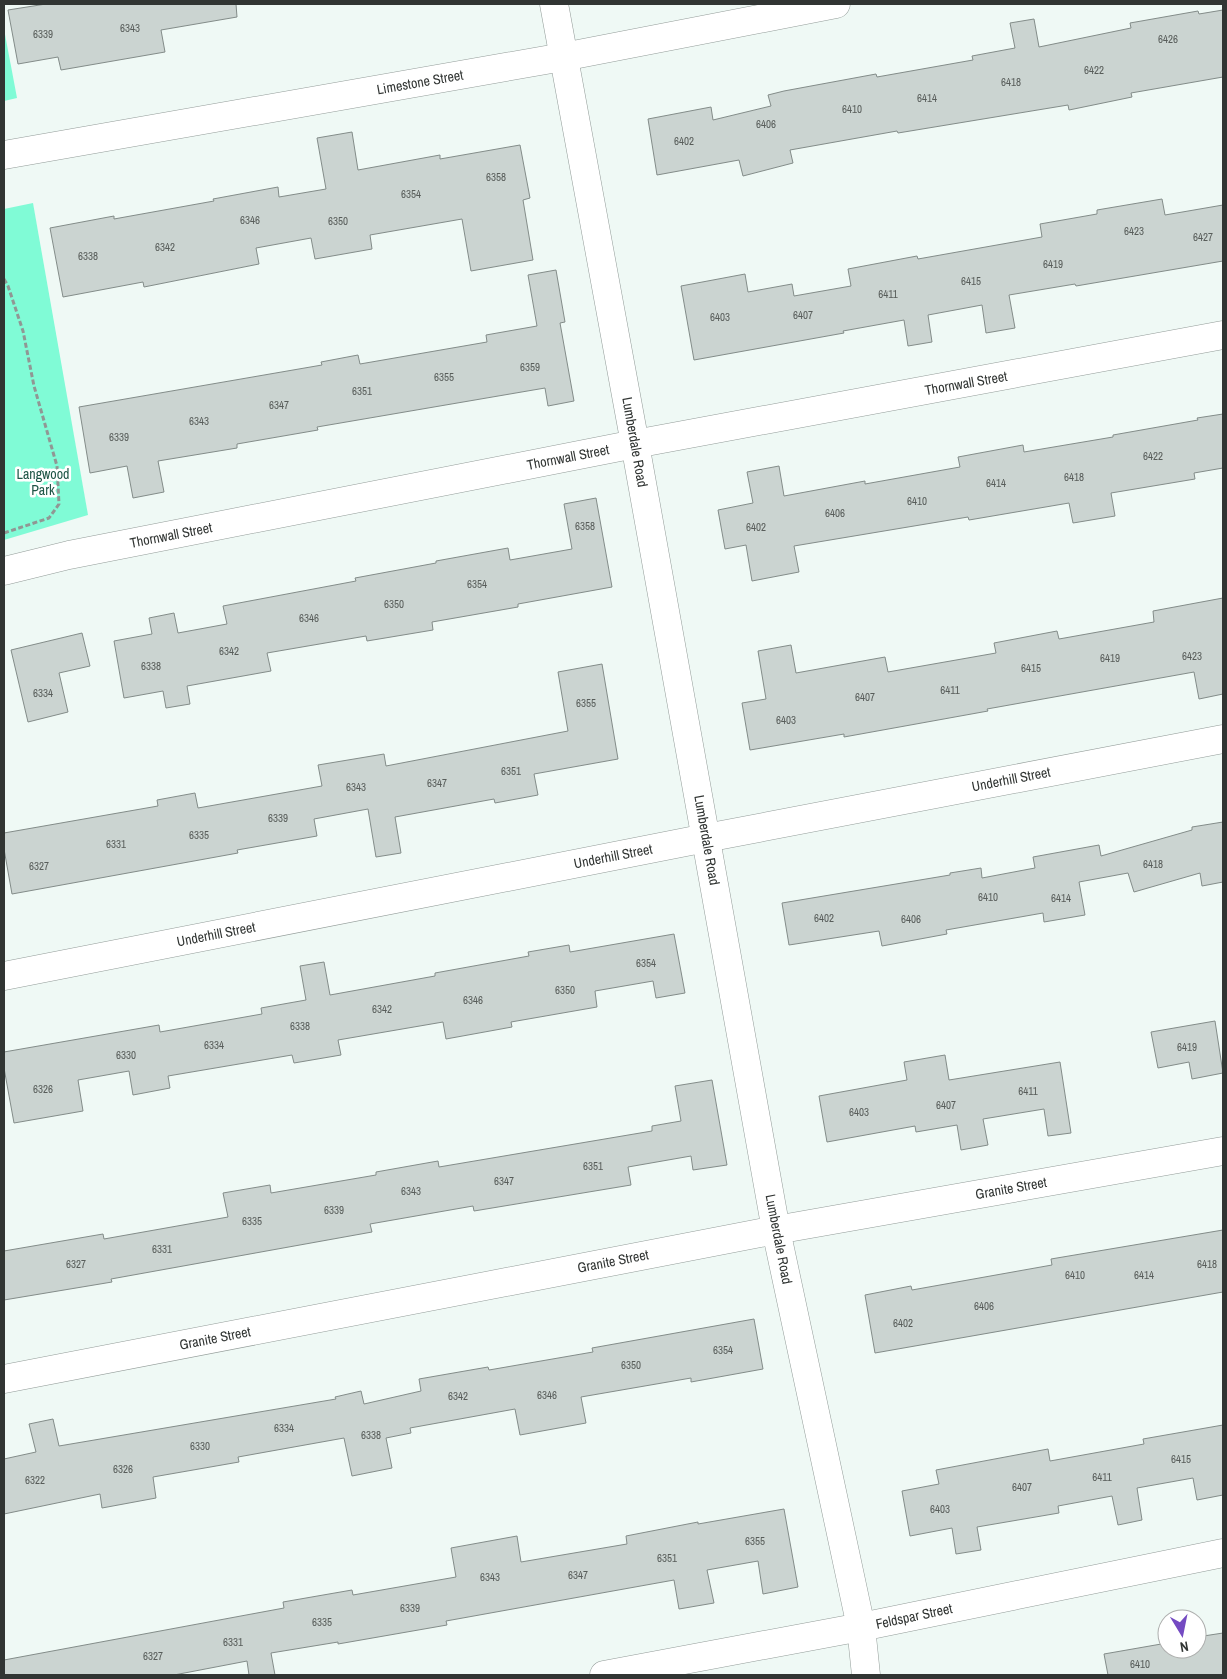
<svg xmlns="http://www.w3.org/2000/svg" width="1227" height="1679" font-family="'Archivo Narrow',sans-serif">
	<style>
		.green { fill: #80fbd6 }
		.building { fill: #cbd4d1; stroke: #838c89 }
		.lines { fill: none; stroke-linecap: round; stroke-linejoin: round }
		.street-casing { stroke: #939c99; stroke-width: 29 }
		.path { stroke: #909794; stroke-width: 3; stroke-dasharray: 5 2.5; stroke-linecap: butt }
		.street { stroke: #fff; stroke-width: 28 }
		.labels { text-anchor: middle; stroke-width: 5; stroke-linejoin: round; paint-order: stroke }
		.number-label { font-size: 11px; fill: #585d5a }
		.street-label { font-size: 14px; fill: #313533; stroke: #fff }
		.park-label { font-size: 14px; fill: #1e5546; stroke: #fff }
	</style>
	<rect width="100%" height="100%" fill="#eff9f5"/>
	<!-- green -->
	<g class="green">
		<path d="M 4,29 L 17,98 L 4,101 Z"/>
		<path d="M 33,203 L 88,515 L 4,540 L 4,209 Z"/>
	</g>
	<!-- building -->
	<g class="building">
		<path d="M 46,4 L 236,4 L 237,17 L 161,30 L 165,52 L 61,70 L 58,57 L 18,64 L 8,10 Z"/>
		<path d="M 1223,10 L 1223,77 L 1131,93 L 1132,97 L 1069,110 L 1068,105 L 898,133 L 897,131 L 790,150 L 793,163 L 743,176 L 739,160 L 657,175 L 648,119 L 711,107 L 713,120 L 771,106 L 768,95 L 784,91 L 876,74 L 877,77 L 973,60 L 972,56 L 1015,48 L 1010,23 L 1034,19 L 1039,47 L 1131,28 L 1130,23 L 1198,11 L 1199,14 Z"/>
		<path d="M 352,132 L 358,170 L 440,155 L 440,159 L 520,145 L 530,198 L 523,200 L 533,260 L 471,271 L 462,219 L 370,235 L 372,249 L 315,259 L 311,238 L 256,248 L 259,264 L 144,287 L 143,282 L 63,297 L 50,228 L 114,216 L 114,219 L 214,201 L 213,199 L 278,187 L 279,197 L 326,189 L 317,138 Z"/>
		<path d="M 1162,199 L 1165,215 L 1223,205 L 1223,261 L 1076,286 L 1075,284 L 1009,295 L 1015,328 L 986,333 L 982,305 L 928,315 L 932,342 L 908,346 L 904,320 L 843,331 L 844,333 L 694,360 L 681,286 L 745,274 L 748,292 L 792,284 L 794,296 L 851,286 L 848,269 L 917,256 L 918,259 L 1042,237 L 1040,224 L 1097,214 L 1097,210 Z"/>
		<path d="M 556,270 L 565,322 L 560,323 L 574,401 L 548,406 L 545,388 L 317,427 L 318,430 L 237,444 L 237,448 L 158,461 L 164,492 L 133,498 L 127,466 L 90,473 L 79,407 L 322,365 L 321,362 L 358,355 L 360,364 L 487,342 L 486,335 L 537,326 L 528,275 Z"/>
		<path d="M 1223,414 L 1223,468 L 1194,473 L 1195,479 L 1111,493 L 1115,516 L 1073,523 L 1069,503 L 969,520 L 968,517 L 794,546 L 799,572 L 752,581 L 746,545 L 725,549 L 718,510 L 753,503 L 747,472 L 779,466 L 784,496 L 865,481 L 865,484 L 960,467 L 958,457 L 1023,445 L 1024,452 L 1113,437 L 1113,435 L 1198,420 L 1197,418 Z"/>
		<path d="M 596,498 L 612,587 L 518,604 L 518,607 L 432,622 L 433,630 L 367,641 L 366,636 L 267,653 L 271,671 L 187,686 L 190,704 L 166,708 L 163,691 L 124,698 L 114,641 L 152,634 L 149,618 L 174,613 L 178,633 L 227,624 L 223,606 L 356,581 L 355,578 L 436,563 L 436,561 L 508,548 L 510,560 L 572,549 L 564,504 Z"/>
		<path d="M 1223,598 L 1223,694 L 1199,699 L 1194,672 L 987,709 L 988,711 L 844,737 L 844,734 L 750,750 L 742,703 L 766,699 L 758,651 L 791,645 L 796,673 L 885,657 L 888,672 L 996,653 L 994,643 L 1057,631 L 1059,639 L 1154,622 L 1153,611 Z"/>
		<path d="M 82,633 L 90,666 L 59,673 L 68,712 L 28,722 L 11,650 Z"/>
		<path d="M 602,664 L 618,759 L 534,774 L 538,795 L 495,803 L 494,799 L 395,817 L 401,853 L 376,857 L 368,809 L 314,819 L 317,836 L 237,850 L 238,853 L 12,894 L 4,849 L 4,833 L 158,806 L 157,800 L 195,793 L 198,808 L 322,786 L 318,765 L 384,754 L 386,766 L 568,731 L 558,672 Z"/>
		<path d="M 1223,822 L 1223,882 L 1202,886 L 1200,873 L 1134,892 L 1128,873 L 1079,882 L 1085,915 L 1044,922 L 1043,913 L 946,930 L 947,934 L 882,946 L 879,931 L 789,945 L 782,903 L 950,875 L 950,873 L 981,868 L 982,878 L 1035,868 L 1033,857 L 1099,845 L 1101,856 L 1192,830 L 1192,827 Z"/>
		<path d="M 674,934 L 685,993 L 656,998 L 653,981 L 595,991 L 597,1007 L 511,1022 L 512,1027 L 446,1039 L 443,1022 L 338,1040 L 341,1055 L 294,1063 L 292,1055 L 168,1076 L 170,1088 L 133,1095 L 129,1071 L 78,1080 L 83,1111 L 14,1123 L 4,1068 L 4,1052 L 159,1025 L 160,1032 L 262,1014 L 261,1008 L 306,1000 L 300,966 L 324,962 L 330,995 L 435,976 L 435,973 L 529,956 L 528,952 L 569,945 L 570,952 Z"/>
		<path d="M 1215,1021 L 1223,1073 L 1192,1079 L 1189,1062 L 1158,1068 L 1151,1032 Z"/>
		<path d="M 945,1055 L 949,1080 L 1060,1062 L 1071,1133 L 1048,1136 L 1044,1109 L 983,1119 L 988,1145 L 961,1150 L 957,1125 L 916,1132 L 915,1126 L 827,1142 L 819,1096 L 907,1080 L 904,1062 Z"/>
		<path d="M 712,1080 L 727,1165 L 693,1170 L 691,1156 L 628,1167 L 631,1185 L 474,1211 L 473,1206 L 370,1224 L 372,1232 L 111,1279 L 112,1282 L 4,1300 L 4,1251 L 103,1234 L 104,1239 L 228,1217 L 223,1193 L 270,1185 L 271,1193 L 376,1175 L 376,1172 L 438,1161 L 439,1167 L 652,1131 L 652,1126 L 681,1121 L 675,1086 Z"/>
		<path d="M 1223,1230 L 1223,1292 L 875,1353 L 865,1295 L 911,1286 L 912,1290 L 1052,1265 L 1051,1259 Z"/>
		<path d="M 754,1319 L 763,1369 L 691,1382 L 691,1378 L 581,1397 L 586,1423 L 520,1435 L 515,1409 L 410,1428 L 411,1433 L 386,1438 L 392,1468 L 352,1476 L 344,1438 L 238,1457 L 239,1462 L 153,1477 L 156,1498 L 102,1508 L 100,1494 L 4,1514 L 4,1459 L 36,1452 L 29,1424 L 53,1419 L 59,1446 L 336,1399 L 335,1397 L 361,1391 L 364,1404 L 421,1391 L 419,1379 L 488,1367 L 489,1370 L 593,1352 L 592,1348 Z"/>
		<path d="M 1223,1425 L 1223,1495 L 1197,1500 L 1193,1478 L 1137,1488 L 1142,1520 L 1118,1525 L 1112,1496 L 1058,1506 L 1059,1513 L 977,1527 L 981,1550 L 956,1554 L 952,1528 L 910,1536 L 902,1491 L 939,1484 L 936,1470 L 1048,1449 L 1050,1461 L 1144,1444 L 1143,1439 Z"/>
		<path d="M 784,1509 L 798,1587 L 763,1594 L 758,1561 L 707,1570 L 714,1603 L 679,1609 L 674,1580 L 446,1621 L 447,1625 L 338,1644 L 338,1642 L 271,1653 L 275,1675 L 249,1675 L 247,1661 L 174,1675 L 4,1675 L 4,1660 L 284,1608 L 283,1602 L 352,1590 L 353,1595 L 456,1577 L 451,1548 L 517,1536 L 521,1562 L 627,1544 L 626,1536 L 698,1522 L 698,1524 Z"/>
		<path d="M 1223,1633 L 1223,1675 L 1108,1675 L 1104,1654 L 1167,1643 L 1167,1649 L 1197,1649 L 1197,1637 Z"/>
	</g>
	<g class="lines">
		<!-- street casing -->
		<g class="street-casing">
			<g id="street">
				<path d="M 554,4 L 635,444 L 776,1230 L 861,1627 L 866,1675"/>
				<path d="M 4,155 L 563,57 L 836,4"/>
				<path d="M 4,571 L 69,555 L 635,444 L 1223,335"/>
				<path d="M 4,976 L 706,838 L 1223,739"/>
				<path d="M 4,1379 L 776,1230 L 1223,1151"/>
				<path d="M 604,1675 L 861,1627 L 1223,1553"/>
			</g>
		</g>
		<!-- path -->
		<path class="path" d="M 4,279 L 8,286 L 23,331 L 34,386 L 57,466 L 59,504 L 49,518 L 4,533"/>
		<!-- street -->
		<use href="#street" class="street"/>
	</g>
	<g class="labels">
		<!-- number labels -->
		<g class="number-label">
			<text x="130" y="32">6343</text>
			<text x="43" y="38">6339</text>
			<text x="1168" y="43">6426</text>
			<text x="1094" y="74">6422</text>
			<text x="1011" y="86">6418</text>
			<text x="927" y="102">6414</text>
			<text x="852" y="113">6410</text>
			<text x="766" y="128">6406</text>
			<text x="684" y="145">6402</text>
			<text x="496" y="181">6358</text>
			<text x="411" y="198">6354</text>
			<text x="250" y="224">6346</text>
			<text x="338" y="225">6350</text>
			<text x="1134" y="235">6423</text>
			<text x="1203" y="241">6427</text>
			<text x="165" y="251">6342</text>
			<text x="88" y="260">6338</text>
			<text x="1053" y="268">6419</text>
			<text x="971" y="285">6415</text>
			<text x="888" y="298">6411</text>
			<text x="803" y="319">6407</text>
			<text x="720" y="321">6403</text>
			<text x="530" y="371">6359</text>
			<text x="444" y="381">6355</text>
			<text x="362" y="395">6351</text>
			<text x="279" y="409">6347</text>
			<text x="199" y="425">6343</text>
			<text x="119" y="441">6339</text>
			<text x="1153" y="460">6422</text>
			<text x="1074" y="481">6418</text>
			<text x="996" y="487">6414</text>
			<text x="917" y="505">6410</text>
			<text x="835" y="517">6406</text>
			<text x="585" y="530">6358</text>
			<text x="756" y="531">6402</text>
			<text x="477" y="588">6354</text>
			<text x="394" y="608">6350</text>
			<text x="309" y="622">6346</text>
			<text x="229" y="655">6342</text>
			<text x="1192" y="660">6423</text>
			<text x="1110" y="662">6419</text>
			<text x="151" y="670">6338</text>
			<text x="1031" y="672">6415</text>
			<text x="950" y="694">6411</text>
			<text x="43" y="697">6334</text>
			<text x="865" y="701">6407</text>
			<text x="586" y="707">6355</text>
			<text x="786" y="724">6403</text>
			<text x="511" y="775">6351</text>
			<text x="437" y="787">6347</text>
			<text x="356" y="791">6343</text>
			<text x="278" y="822">6339</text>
			<text x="199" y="839">6335</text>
			<text x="116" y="848">6331</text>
			<text x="1153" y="868">6418</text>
			<text x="39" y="870">6327</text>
			<text x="988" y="901">6410</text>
			<text x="1061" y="902">6414</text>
			<text x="824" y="922">6402</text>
			<text x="911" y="923">6406</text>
			<text x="646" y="967">6354</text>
			<text x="565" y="994">6350</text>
			<text x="473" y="1004">6346</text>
			<text x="382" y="1013">6342</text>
			<text x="300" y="1030">6338</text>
			<text x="214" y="1049">6334</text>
			<text x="1187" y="1051">6419</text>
			<text x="126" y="1059">6330</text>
			<text x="43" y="1093">6326</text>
			<text x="1028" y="1095">6411</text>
			<text x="946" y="1109">6407</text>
			<text x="859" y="1116">6403</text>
			<text x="593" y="1170">6351</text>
			<text x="504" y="1185">6347</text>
			<text x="411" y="1195">6343</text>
			<text x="334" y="1214">6339</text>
			<text x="252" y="1225">6335</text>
			<text x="162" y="1253">6331</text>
			<text x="76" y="1268">6327</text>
			<text x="1207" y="1268">6418</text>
			<text x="1075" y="1279">6410</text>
			<text x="1144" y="1279">6414</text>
			<text x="984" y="1310">6406</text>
			<text x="903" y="1327">6402</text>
			<text x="723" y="1354">6354</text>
			<text x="631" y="1369">6350</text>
			<text x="547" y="1399">6346</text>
			<text x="458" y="1400">6342</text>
			<text x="284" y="1432">6334</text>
			<text x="371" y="1439">6338</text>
			<text x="200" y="1450">6330</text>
			<text x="1181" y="1463">6415</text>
			<text x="123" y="1473">6326</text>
			<text x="1102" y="1481">6411</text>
			<text x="35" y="1484">6322</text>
			<text x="1022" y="1491">6407</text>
			<text x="940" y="1513">6403</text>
			<text x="755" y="1545">6355</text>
			<text x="667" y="1562">6351</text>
			<text x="578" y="1579">6347</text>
			<text x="490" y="1581">6343</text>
			<text x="410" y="1612">6339</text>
			<text x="322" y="1626">6335</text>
			<text x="233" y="1646">6331</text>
			<text x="153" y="1660">6327</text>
			<text x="1140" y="1668">6410</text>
		</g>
		<!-- street labels -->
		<g class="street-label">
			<text transform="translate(420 82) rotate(-10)" y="5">Limestone Street</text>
			<text transform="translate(966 383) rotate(-10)" y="5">Thornwall Street</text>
			<text transform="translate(635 442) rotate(80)" y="5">Lumberdale Road</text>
			<text transform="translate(568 457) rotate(-11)" y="5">Thornwall Street</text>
			<text transform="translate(171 535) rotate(-11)" y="5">Thornwall Street</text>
			<text transform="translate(1011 779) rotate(-11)" y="5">Underhill Street</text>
			<text transform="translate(707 840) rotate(80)" y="5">Lumberdale Road</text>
			<text transform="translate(613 856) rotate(-11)" y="5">Underhill Street</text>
			<text transform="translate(216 934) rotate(-11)" y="5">Underhill Street</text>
			<text transform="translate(1011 1188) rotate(-10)" y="5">Granite Street</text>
			<text transform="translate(779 1239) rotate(79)" y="5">Lumberdale Road</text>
			<text transform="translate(613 1261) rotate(-11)" y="5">Granite Street</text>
			<text transform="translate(215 1338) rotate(-11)" y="5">Granite Street</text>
			<text transform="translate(914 1616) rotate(-12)" y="5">Feldspar Street</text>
		</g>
		<!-- park labels -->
		<g class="park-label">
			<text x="43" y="479">Langwood<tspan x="43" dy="16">Park</tspan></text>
		</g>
	</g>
	<!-- border -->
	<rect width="1227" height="1679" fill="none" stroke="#313533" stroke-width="10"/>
	<!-- north arrow -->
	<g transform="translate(1182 1634) rotate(170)"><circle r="24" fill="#ffffff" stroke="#adaead"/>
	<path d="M0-4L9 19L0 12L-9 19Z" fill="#744ac2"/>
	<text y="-8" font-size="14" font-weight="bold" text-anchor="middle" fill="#313533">N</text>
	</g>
</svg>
